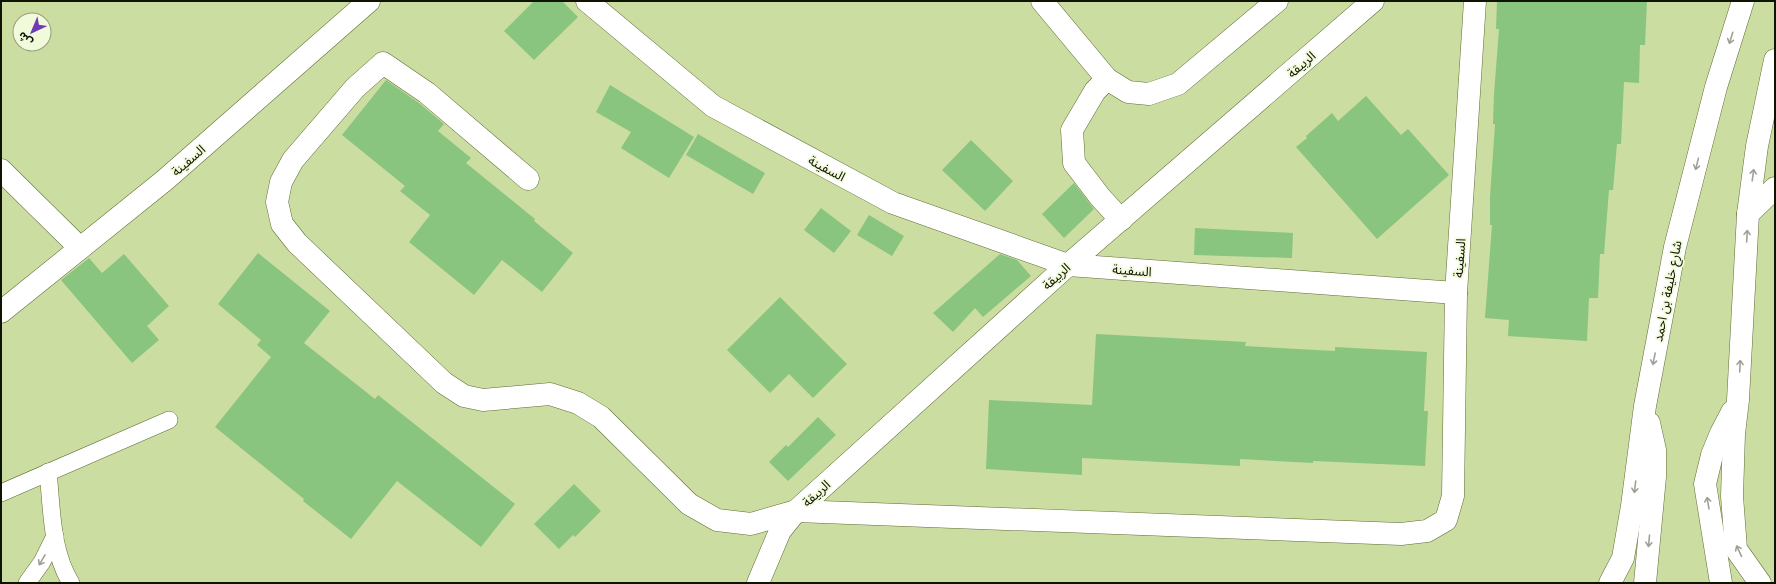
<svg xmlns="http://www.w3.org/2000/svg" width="1776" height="584" font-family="'Space Grotesk','Noto Sans Arabic',sans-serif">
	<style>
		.building { fill: #89c57e }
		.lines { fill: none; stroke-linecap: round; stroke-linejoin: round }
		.service-casing { stroke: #5e6c34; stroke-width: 18 }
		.minor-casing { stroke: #5e6c34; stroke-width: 23 }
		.tertiary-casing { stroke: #5e6c34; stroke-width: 23 }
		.service { stroke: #fff; stroke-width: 17 }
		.minor { stroke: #fff; stroke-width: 22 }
		.tertiary { stroke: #fff; stroke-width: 22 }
		.oneway { stroke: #9fa199 }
		.labels { text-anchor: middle; stroke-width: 3.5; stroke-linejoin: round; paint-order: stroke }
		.street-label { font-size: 13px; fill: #0f1401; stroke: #f1fadb }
	</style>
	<rect width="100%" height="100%" fill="#ccdda1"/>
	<!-- building -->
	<g class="building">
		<path d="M 534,1 L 562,1 L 578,17 L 534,60 L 504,31 Z"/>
		<path d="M 1497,1 L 1647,1 L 1645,45 L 1640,45 L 1639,83 L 1624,82 L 1621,144 L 1617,144 L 1613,190 L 1609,190 L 1604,254 L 1600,254 L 1598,298 L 1589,298 L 1587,341 L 1508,336 L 1509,320 L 1485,318 L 1492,225 L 1490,225 L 1490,197 L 1495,124 L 1493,124 L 1494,94 L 1499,29 L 1496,29 Z"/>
		<path d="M 386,80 L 419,103 L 444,124 L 438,131 L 471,158 L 466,163 L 535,219 L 534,221 L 573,253 L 542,292 L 502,260 L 474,295 L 409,242 L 430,215 L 400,191 L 405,186 L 342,135 Z"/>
		<path d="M 610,85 L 694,137 L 669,178 L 621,148 L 631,132 L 596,112 Z"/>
		<path d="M 1366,96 L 1401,135 L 1408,129 L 1449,175 L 1377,239 L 1296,147 L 1307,138 L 1306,136 L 1332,113 L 1338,121 Z"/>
		<path d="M 698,134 L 765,173 L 753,194 L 686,155 Z"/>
		<path d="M 971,140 L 1013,181 L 985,211 L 942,170 Z"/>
		<path d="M 1074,183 L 1094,209 L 1064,238 L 1042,214 Z"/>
		<path d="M 821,208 L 851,231 L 834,253 L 804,230 Z"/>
		<path d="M 869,215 L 904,236 L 892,256 L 857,235 Z"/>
		<path d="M 1195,228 L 1293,233 L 1292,258 L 1194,255 Z"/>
		<path d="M 258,253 L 330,311 L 304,343 L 375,399 L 378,395 L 515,504 L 481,547 L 397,481 L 351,539 L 303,501 L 304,499 L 215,427 L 271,357 L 257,345 L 261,340 L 218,304 Z"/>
		<path d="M 124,254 L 169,306 L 147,326 L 159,340 L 132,363 L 61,280 L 89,258 L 102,273 Z"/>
		<path d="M 1000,254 L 1017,260 L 1031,276 L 983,317 L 975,308 L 953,332 L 933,313 Z"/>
		<path d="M 780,297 L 847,364 L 813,398 L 789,374 L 770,393 L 727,350 Z"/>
		<path d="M 1096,334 L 1246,342 L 1245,346 L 1335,351 L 1335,347 L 1427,352 L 1424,411 L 1428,411 L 1425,466 L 1313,461 L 1313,463 L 1240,459 L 1240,466 L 1082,458 L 1082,475 L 986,469 L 989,400 L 1092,405 Z"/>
		<path d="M 818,417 L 836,435 L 788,481 L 769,462 L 786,445 L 788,447 Z"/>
		<path d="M 574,484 L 601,511 L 575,537 L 573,535 L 559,549 L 534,524 Z"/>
	</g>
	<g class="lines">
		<!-- service casing -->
		<g class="service-casing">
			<g id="service">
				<path d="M 48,472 C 52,509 51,551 71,583"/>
				<path d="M 1,493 L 169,420"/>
				<path d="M 27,583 L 42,562 L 55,536"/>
			</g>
		</g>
		<!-- minor casing -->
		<g class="minor-casing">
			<g id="minor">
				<path d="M 587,1 L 713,106 L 893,203 L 1068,265 L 1456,293"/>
				<path d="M 1042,1 L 1107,79 L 1128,92 L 1149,94 L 1178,84 L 1277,1"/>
				<path d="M 1107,79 L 1095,91 L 1072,130 L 1074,163 L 1100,197 L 1121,220"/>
				<path d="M 1,170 L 80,248"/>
				<path d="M 528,179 L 427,93 L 383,63 L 355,88 L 293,160 L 281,182 L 277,202 L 282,224 L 297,243 L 444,383 L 464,396 L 483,400 L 550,394 L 578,403 L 601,417 L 689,504 L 717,520 L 751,524 L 796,511 L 1401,534 L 1427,531 L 1446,520 L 1453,496 L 1456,293 L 1475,1"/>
				<path d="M 1748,214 L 1775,188"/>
				<path d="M 1,312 L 165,180 L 369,1"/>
				<path d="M 758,583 L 780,531 L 796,511 L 1068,265 L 1373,1"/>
			</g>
		</g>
		<!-- tertiary casing -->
		<g class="tertiary-casing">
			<g id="tertiary">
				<path d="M 1610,583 L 1623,558 L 1632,506 L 1645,406 L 1675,247 L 1716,87 L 1743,1"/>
				<path d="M 1645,583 L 1655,477 L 1655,450 L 1649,423"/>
				<path d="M 1721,583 L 1705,484 L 1712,455 L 1721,433 L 1732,412"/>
				<path d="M 1760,583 L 1736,549 L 1732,496 L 1734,434 L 1738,400 L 1748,214 L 1757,146 L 1775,60"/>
			</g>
		</g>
		<!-- service -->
		<use href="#service" class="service"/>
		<!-- minor -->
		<use href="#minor" class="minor"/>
		<!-- tertiary -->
		<use href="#tertiary" class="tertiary"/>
	</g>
	<!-- one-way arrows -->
	<defs><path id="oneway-shaft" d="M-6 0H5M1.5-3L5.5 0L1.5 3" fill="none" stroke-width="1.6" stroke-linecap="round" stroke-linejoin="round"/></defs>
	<g class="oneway">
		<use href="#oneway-shaft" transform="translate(1731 38) rotate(107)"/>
		<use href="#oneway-shaft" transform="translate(1697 164) rotate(104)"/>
		<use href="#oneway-shaft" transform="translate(1753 175) rotate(-82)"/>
		<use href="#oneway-shaft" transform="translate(1747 236) rotate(-87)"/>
		<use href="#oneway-shaft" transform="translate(1654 359) rotate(101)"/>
		<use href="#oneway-shaft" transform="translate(1740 366) rotate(-87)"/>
		<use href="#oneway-shaft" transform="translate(1635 487) rotate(97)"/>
		<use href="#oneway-shaft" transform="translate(1708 503) rotate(-99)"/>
		<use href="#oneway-shaft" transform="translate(1649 541) rotate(95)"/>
		<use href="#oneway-shaft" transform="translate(1739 551) rotate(-115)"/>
		<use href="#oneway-shaft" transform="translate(42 560) rotate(120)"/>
	</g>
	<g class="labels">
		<!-- street labels -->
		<g class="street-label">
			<text transform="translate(1301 64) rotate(-41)" y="5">الربيقة</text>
			<text transform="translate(188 160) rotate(-41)" y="5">السفينة</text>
			<text transform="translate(827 168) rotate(28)" y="5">السفينة</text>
			<text transform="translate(1459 258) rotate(-86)" y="5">السفينة</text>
			<text transform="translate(1132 270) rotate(4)" y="5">السفينة</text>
			<text transform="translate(1056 276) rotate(-42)" y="5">الربيقة</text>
			<text transform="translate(1667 291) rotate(-79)" y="5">شارع خليفة بن احمد</text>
			<text transform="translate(816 493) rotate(-42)" y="5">الربيقة</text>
		</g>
	</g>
	<!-- border -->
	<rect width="1776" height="584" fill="none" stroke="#0f1401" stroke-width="4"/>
	<!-- north arrow -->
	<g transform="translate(32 32) rotate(224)"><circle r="19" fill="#f1fadb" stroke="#979e84"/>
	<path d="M0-3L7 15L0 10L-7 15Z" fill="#713bb2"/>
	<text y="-6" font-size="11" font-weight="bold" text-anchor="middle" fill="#0f1401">ش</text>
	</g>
</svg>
